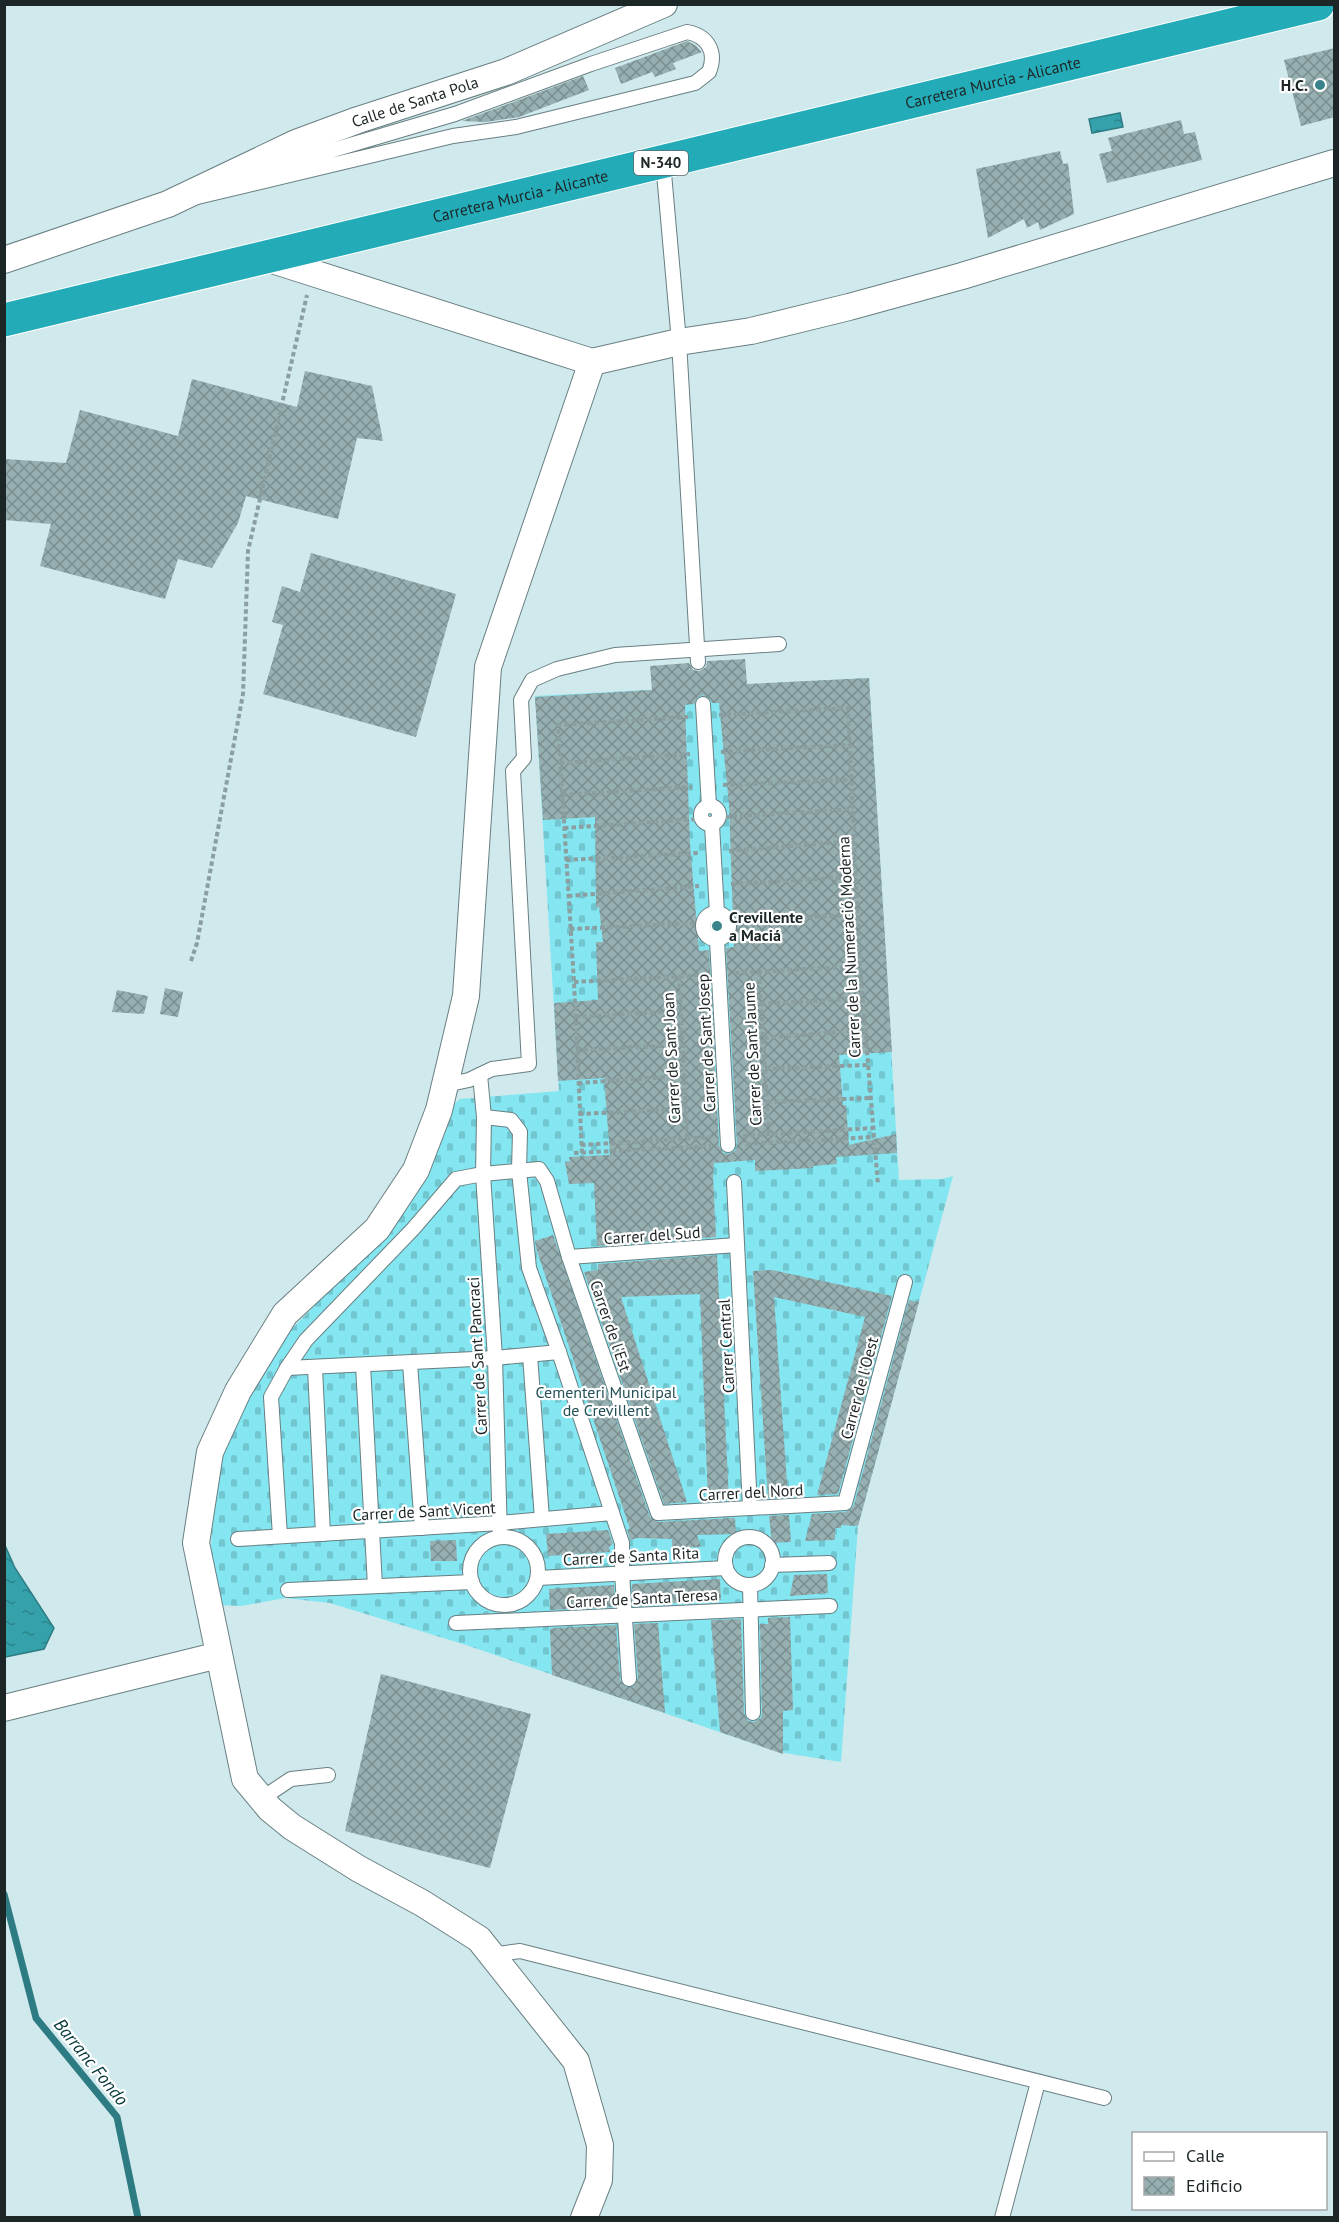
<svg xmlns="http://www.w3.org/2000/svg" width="1339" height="2222" font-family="'PT Sans',sans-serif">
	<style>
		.cemetery { fill: url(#cemetery-stones) }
		.water { fill: url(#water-ripples); stroke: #2e7c83; stroke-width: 1.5 }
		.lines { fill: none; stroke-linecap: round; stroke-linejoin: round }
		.stream { stroke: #2e7c83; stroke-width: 7 }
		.building { fill: url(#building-cross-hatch); fill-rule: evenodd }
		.lane-casing { stroke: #687f82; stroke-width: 16 }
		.street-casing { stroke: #687f82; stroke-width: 28 }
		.highway-casing { stroke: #fff; stroke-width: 35 }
		.path { stroke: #8b9ea0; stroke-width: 4; stroke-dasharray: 4.5 3; stroke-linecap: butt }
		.lane { stroke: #fff; stroke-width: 14 }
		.street { stroke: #fff; stroke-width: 26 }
		.highway { stroke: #23acb8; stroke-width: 33 }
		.poi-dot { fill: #3b838a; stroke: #fff; stroke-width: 2 }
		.labels { text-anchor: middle; stroke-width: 4.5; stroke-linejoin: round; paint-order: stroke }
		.shield { fill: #fff; stroke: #616768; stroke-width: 1.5 }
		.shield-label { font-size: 15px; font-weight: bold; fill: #1d2627 }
		.street-label { font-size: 16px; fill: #1d2627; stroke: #fff }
		.poi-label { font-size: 16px; font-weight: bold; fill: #1d2627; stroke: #fff; text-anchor: end }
		.park-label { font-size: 16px; fill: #225055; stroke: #fff }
		.water-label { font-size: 18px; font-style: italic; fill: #04383c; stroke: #fff }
	</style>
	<defs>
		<pattern id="cemetery-stones" width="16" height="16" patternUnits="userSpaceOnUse" patternTransform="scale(1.5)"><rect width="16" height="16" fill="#83e6f1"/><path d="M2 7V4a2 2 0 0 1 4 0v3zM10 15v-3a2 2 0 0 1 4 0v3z" fill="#71c5cf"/></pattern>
		<pattern id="water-ripples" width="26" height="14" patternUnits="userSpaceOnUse" patternTransform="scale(1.5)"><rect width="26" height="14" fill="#35a1ab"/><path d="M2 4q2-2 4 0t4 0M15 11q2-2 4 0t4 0" fill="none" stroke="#2c838b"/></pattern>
		<pattern id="building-cross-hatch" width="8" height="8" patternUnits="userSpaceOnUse" patternTransform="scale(1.5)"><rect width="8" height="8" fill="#96afb1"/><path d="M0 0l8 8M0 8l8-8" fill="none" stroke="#7a8e90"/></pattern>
	</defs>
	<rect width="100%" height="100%" fill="#d0e9ec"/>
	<!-- cemetery -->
	<path class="cemetery" d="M 869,678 L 899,1180 L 942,1179 L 953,1176 L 858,1526 L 841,1762 L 778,1752 L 466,1645 L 330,1603 L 285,1598 L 241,1606 L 217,1605 L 209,1572 L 217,1464 L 242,1402 L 285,1336 L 400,1217 L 445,1127 L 452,1106 L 460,1099 L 559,1091 L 535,696 Z"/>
	<!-- water -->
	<g class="water">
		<path d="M 1120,113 L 1123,127 L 1092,133 L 1089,119 Z"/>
		<path d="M 4,1543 L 15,1568 L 54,1628 L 44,1649 L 5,1657 Z"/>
	</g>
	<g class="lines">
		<!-- stream -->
		<path class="stream" d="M 4,1894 L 36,2018 L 117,2117 L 138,2218"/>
	</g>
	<!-- building -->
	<g class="building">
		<path d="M 687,41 L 695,45 L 702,52 L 673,63 L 676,69 L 655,77 L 652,72 L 621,84 L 615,68 Z"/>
		<path d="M 1335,48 L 1335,117 L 1301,126 L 1284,60 Z"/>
		<path d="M 583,76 L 589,90 L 519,117 L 486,122 L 462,121 Z"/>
		<path d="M 1181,120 L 1184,134 L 1195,132 L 1202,160 L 1107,183 L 1099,154 L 1112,151 L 1108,138 Z"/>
		<path d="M 1060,151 L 1063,164 L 1068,163 L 1074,214 L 1040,230 L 1038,222 L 1027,228 L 1024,219 L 988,238 L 976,169 Z"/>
		<path d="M 305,371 L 372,386 L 383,441 L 357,438 L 338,519 L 246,496 L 238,523 L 212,568 L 178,559 L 165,599 L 40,566 L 51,524 L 4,520 L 4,459 L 66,463 L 80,410 L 178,436 L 192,379 L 297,407 Z"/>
		<path d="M 311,553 L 456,594 L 416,737 L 263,694 L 283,625 L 272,622 L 282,586 L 300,592 Z"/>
		<path d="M 745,659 L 747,684 L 869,678 L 892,1052 L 839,1055 L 843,1105 L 846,1105 L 849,1145 L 896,1134 L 897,1153 L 836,1157 L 837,1164 L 813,1166 L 813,1168 L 755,1171 L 755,1160 L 714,1163 L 713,1176 L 716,1237 L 597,1246 L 594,1183 L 569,1184 L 565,1162 L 570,1161 L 569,1157 L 610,1155 L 604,1078 L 558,1081 L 554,1003 L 598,1000 L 596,942 L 603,942 L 599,907 L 596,908 L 595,817 L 543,820 L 535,697 L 652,690 L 650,666 L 689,663 L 693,670 L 699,671 L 706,667 L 707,661 ZM 703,695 L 710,699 L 712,703 L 719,703 L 729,805 L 734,947 L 726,948 L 737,1145 L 736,1150 L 729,1154 L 723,1153 L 719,1145 L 709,950 L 699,951 L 690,844 L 685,705 L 694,704 L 698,697 Z"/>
		<path d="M 165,988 L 183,992 L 178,1017 L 160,1014 Z"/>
		<path d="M 117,990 L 148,996 L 144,1014 L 112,1012 Z"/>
		<path d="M 553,1235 L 650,1517 L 658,1522 L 735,1518 L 736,1534 L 697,1535 L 701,1547 L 672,1548 L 672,1539 L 637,1538 L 630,1540 L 627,1529 L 630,1529 L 536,1248 L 535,1241 Z"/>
		<path d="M 717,1255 L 729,1500 L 708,1501 L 700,1294 L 621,1297 L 687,1502 L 664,1504 L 584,1272 L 598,1270 L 598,1264 Z"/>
		<path d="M 772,1270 L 892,1296 L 838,1494 L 817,1495 L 865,1317 L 774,1297 L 788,1497 L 768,1498 L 753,1271 Z"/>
		<path d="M 909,1300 L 919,1302 L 858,1526 L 841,1525 L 841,1528 L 835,1528 L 835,1540 L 805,1541 L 812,1514 L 845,1512 L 851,1509 L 854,1505 Z"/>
		<path d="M 789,1515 L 791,1542 L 772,1543 L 769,1516 Z"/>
		<path d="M 608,1530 L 613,1544 L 609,1547 L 610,1552 L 548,1556 L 546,1534 Z"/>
		<path d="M 456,1540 L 457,1561 L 431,1561 L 430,1541 Z"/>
		<path d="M 827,1574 L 828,1593 L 790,1596 L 794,1575 Z"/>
		<path d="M 720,1579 L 721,1600 L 633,1606 L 632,1584 Z"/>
		<path d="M 614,1585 L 615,1607 L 550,1610 L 549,1589 Z"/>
		<path d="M 790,1617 L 793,1710 L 783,1711 L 783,1754 L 720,1732 L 711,1620 L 741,1619 L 744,1713 L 748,1721 L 754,1722 L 761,1718 L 762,1713 L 760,1624 L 768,1624 L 768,1618 Z"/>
		<path d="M 658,1623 L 665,1713 L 552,1675 L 550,1630 L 552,1628 L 616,1625 L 620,1680 L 626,1687 L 633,1687 L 638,1678 L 634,1624 Z"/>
		<path d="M 381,1674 L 531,1714 L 490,1868 L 345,1831 Z"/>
	</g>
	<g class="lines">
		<!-- lane casing -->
		<g class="lane-casing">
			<g id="lane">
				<path d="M 687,32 C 708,36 717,52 709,72 L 695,83 L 516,127 L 453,136 L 168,204 L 279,166 L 455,114 L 591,64 Z"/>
				<path d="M 663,162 L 679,342 L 698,662"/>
				<path d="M 703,704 L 709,806"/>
				<circle cx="710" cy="815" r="9"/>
				<path d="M 712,825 L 717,913"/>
				<circle cx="716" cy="926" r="13"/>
				<path d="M 717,940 L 728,1145"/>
				<path d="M 480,1075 L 484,1117 L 483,1174 L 495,1358 L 500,1537"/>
				<path d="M 445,1085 L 469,1080 L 492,1069 L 529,1064 L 513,771 L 524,758 L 521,700 L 532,680 L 557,669 L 615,655 L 779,644"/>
				<path d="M 484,1117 L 511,1120 L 520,1132 L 519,1171 L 529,1268 L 559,1352 L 622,1543 L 622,1573 L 629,1679"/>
				<path d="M 734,1182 L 750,1508"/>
				<path d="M 569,1257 L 737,1245"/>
				<path d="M 530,1355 L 542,1519"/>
				<path d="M 410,1363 L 422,1528"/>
				<path d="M 363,1365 L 375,1586"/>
				<path d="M 287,1368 L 495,1358 L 559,1352"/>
				<path d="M 315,1368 L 323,1534"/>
				<path d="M 280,1536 L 271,1397 L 287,1368 L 306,1340 L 413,1229 L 456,1179 L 483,1174 L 539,1169 L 547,1181 L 569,1257 L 658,1513 L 845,1503 L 905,1282"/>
				<circle cx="504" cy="1571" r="34"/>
				<circle cx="749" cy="1561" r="24"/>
				<path d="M 238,1539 L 500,1523 L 612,1513"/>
				<path d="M 772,1565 L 829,1563"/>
				<path d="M 538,1578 L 726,1568"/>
				<path d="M 750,1585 L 753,1713"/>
				<path d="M 288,1590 L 472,1582"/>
				<path d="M 456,1623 L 830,1606"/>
				<path d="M 261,1799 L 291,1779 L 328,1775"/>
				<path d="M 491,1955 L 520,1951 L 1104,2098"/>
				<path d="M 1002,2218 L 1038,2082"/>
			</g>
		</g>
		<!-- street casing -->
		<g class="street-casing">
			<g id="street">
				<path d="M 266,258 L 592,362 L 488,667 L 466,996 L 439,1110 L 416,1170 L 377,1229 L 285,1314 L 238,1391 L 210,1452 L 196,1543 L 245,1779 L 270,1809 L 292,1827 L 359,1869 L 422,1903 L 479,1939 L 576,2061 L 600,2145 L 599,2180 L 584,2218"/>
				<path id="s1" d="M 4,260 L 168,204 L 296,143 L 358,120 L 506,72 L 664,4"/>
				<path d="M 592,362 L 679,342 L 751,331 L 849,307 L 962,276 L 1334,163"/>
				<path d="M 4,1708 L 219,1655"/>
			</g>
		</g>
		<!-- highway casing -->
		<g class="highway-casing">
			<g id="highway">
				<path id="s2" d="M 4,320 L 1318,4"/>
			</g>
		</g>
		<!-- path -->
		<g class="path">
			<path d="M 719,715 L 848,708 L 860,966 L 878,1185"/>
			<path d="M 721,752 L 849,745"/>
			<path d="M 560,763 L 690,754"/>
			<path d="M 723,785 L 851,780"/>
			<path d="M 562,795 L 692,787"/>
			<path d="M 725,817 L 853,809"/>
			<path d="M 564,828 L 698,819"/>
			<path d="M 729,851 L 854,841"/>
			<path d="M 566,860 L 698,853"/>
			<path d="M 731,884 L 856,877"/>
			<path d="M 568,896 L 699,886"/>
			<path d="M 732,920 L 858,915"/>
			<path d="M 570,929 L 703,923"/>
			<path d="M 191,961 L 197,943 L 243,694 L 248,551 L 307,295"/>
			<path d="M 759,972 L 769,1134"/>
			<path d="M 735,973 L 860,966"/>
			<path d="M 679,976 L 687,1138"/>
			<path d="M 574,982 L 703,975"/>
			<path d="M 761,1004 L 862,998"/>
			<path d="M 575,1017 L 681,1011"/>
			<path d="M 764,1038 L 864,1030"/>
			<path d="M 576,1050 L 682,1045"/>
			<path d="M 765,1069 L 868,1065"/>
			<path d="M 578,1083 L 684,1076"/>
			<path d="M 767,1102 L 871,1098"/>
			<path d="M 579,1114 L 686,1109"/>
			<path d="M 743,1136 L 873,1128"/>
			<path d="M 746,1144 L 874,1137"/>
			<path d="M 581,1145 L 712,1137"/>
			<path d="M 574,1153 L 711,1146"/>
			<path d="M 582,1153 L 574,982 L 558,725 L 688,717"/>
		</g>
		<!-- lane -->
		<use href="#lane" class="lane"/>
		<!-- street -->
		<use href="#street" class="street"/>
		<!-- highway -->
		<use href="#highway" class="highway"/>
	</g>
	<!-- markers -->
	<g class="poi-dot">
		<circle cx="1320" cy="85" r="6"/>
		<circle cx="717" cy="926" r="6"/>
	</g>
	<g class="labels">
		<!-- shield labels -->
		<rect class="shield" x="634" y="151" width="54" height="24" rx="4.5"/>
		<g class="shield-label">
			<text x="661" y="168">N-340</text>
		</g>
		<!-- street labels -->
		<g class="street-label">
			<text dy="6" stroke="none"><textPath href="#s2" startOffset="1017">Carretera Murcia - Alicante</textPath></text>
			<text dy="6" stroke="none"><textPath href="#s1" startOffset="441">Calle de Santa Pola</textPath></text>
			<text dy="6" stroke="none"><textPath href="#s2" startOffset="531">Carretera Murcia - Alicante</textPath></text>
			<text transform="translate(849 947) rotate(-93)" y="6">Carrer de la Numeració Moderna</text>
			<text transform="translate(706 1043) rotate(-93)" y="6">Carrer de Sant Josep</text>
			<text transform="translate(752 1054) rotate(-93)" y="6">Carrer de Sant Jaume</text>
			<text transform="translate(671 1058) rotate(-93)" y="6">Carrer de Sant Joan</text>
			<text transform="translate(652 1235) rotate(-4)" y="6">Carrer del Sud</text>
			<text transform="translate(611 1326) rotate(71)" y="6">Carrer de l'Est</text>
			<text transform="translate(726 1346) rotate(-93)" y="6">Carrer Central</text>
			<text transform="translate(477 1356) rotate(-93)" y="6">Carrer de Sant Pancraci</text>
			<text transform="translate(859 1388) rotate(-75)" y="6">Carrer de l'Oest</text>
			<text transform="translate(751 1492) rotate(-3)" y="6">Carrer del Nord</text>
			<text transform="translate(424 1511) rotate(-3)" y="6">Carrer de Sant Vicent</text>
			<text transform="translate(631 1556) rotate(-3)" y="6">Carrer de Santa Rita</text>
			<text transform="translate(642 1598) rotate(-3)" y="6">Carrer de Santa Teresa</text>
		</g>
		<!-- poi labels -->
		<g class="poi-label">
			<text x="1308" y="91">H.C.</text>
			<text x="729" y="923" text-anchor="start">Crevillente<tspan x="729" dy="18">a Maciá</tspan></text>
		</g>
		<!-- park labels -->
		<g class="park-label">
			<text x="606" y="1398">Cementeri Municipal<tspan x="606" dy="18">de Crevillent</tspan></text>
		</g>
		<!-- water labels -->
		<g class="water-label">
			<text transform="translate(91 2062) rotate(51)" y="6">Barranc Fondo</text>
		</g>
	</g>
	<!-- border -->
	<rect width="1339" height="2222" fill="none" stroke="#1d2627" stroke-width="12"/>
	<!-- legend -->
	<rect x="1132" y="2132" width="195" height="78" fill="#ffffff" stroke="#a5a8a9" stroke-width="1.5"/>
	<rect x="1144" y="2152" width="30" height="9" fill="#ffffff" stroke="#a5a8a9" stroke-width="1.5"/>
	<text x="1186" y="2162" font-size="18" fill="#1d2627">Calle</text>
	<rect x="1144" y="2177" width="30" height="18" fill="url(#building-cross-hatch)" stroke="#a5a8a9" stroke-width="1.5"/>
	<text x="1186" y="2192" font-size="18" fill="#1d2627">Edificio</text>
</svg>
